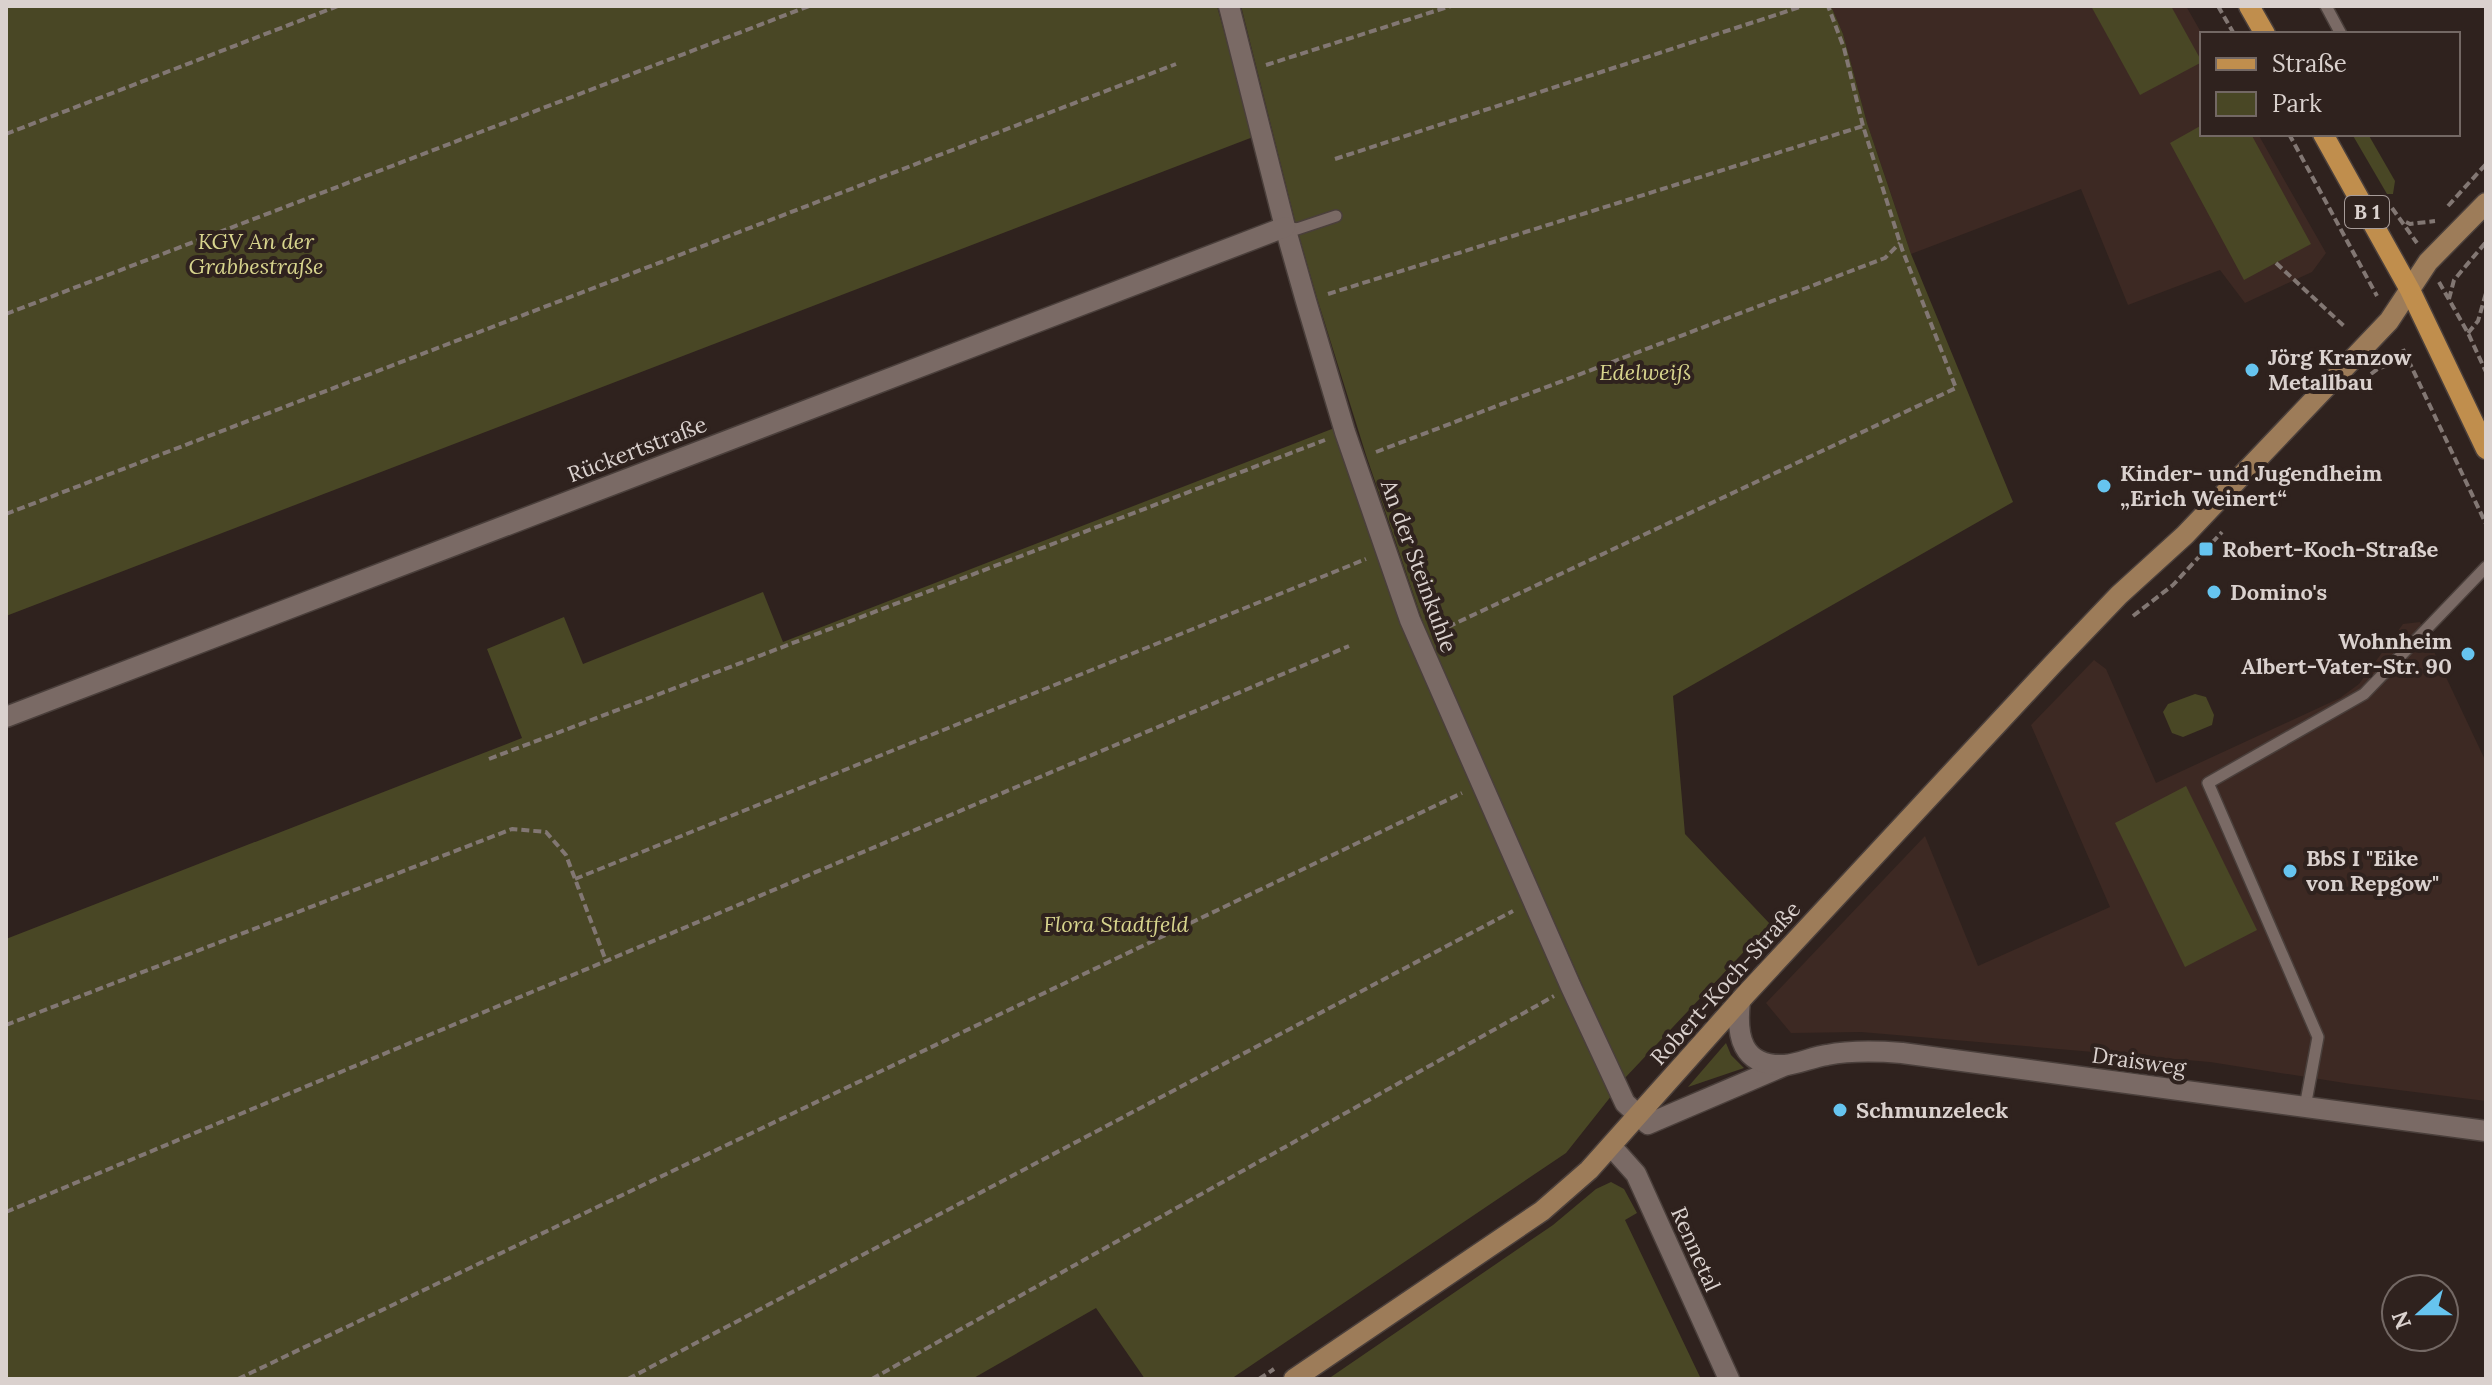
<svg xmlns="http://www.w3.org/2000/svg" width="2492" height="1385" font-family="Lora,serif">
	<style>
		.built { fill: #3d2923 }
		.green { fill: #494725 }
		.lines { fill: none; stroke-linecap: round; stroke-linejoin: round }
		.lane-casing { stroke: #4a3f3b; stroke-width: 14 }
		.street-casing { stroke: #4a3f3b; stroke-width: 23 }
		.secondary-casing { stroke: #4a3f3b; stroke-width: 23 }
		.primary-casing { stroke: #4a3f3b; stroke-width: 23 }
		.path { stroke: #827773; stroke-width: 4; stroke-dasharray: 8 4; stroke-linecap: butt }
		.lane { stroke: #7a6a65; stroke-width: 11 }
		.street { stroke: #7a6a65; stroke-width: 20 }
		.secondary { stroke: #9d7c59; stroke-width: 20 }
		.primary { stroke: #c08e4d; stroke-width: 20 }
		.poi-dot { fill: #66c4ef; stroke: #2f221e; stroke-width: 3 }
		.labels { text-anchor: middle; stroke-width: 8; stroke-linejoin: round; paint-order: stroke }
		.shield { fill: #2f221e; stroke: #a79c99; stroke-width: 2 }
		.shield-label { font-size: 20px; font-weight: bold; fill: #dad1ce }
		.park-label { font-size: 22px; font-style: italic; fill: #d7d48d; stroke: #2f221e }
		.poi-label { font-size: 22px; font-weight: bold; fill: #dad1ce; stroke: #2f221e; text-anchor: start }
		.street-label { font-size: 22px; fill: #dad1ce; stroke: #2f221e }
	</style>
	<rect width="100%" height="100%" fill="#2f221e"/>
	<!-- built -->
	<g class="built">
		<path d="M 1831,6 L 2186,6 L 2202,34 L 2202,134 L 2258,134 L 2326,253 L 2312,272 L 2245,303 L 2220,270 L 2128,305 L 2081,189 L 1911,254 L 1867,123 L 1843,34 Z"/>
		<path d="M 2420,622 L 2486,762 L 2486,1101 L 2351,1084 L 2210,1062 L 1861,1032 L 1791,1033 L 1766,1003 L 1925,836 L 1978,966 L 2110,907 L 2031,725 L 2094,660 L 2106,669 L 2156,783 L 2340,698 L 2359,684 L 2403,624 Z"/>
	</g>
	<!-- green -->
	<g class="green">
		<path d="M 6,6 L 1217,6 L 1253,137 L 6,616 Z"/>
		<path d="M 1241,6 L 1831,6 L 1843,34 L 1867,123 L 1911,254 L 2013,502 L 1673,696 L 1685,834 L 1770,924 L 1624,1079 L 1428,637 L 1366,455 L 1317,298 L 1297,229 Z"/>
		<path d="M 2091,6 L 2171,6 L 2202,62 L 2140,95 Z"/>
		<path d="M 2202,125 L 2202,134 L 2251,134 L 2311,244 L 2244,280 L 2170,143 Z"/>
		<path d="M 2352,134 L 2368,134 L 2395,181 L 2393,194 L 2387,194 Z"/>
		<path d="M 1337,427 L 1612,1095 L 1566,1153 L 1231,1379 L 1145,1379 L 1096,1308 L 972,1379 L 6,1379 L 6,939 L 522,738 L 487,649 L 564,617 L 583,664 L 763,592 L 783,642 Z"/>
		<path d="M 2195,694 L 2206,697 L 2214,715 L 2212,725 L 2183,737 L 2172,733 L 2163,712 L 2168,704 Z"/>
		<path d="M 2186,786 L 2257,930 L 2185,967 L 2115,823 Z"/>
		<path d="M 1726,1043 L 1731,1055 L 1744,1068 L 1688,1087 Z"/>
		<path d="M 1611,1182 L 1624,1189 L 1637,1213 L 1625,1220 L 1701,1379 L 1328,1379 L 1553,1225 L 1596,1189 Z"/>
	</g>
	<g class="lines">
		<!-- lane casing -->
		<g class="lane-casing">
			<g id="lane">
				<path d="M 2326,6 L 2341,34"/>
				<path d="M 1285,227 L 1297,229 L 1336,216"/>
				<path d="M 2305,1107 L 2318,1037 L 2208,783 L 2364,694 L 2486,567"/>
			</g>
		</g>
		<!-- street casing -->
		<g class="street-casing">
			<g id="street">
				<path d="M 1229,6 L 1285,227 L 1306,301 L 1345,432 L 1410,620 L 1571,987 L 1625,1103 L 1648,1124 L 1786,1065"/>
				<path d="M 6,717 L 1285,227"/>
				<path d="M 1740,1001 C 1736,1035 1741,1067 1785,1065 C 1798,1064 1813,1057 1827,1055 C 1852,1050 1877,1051 1902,1053 L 2486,1131"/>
				<path d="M 1611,1146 L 1636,1174 L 1729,1379"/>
			</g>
		</g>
		<!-- secondary casing -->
		<g class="secondary-casing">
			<path id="secondary" d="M 1294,1379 L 1542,1211 L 1589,1170 L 1746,994 L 2053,664 L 2119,595 L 2185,535 L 2389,321 L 2428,262 L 2486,203"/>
		</g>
		<!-- primary casing -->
		<g class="primary-casing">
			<g id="primary">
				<path d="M 2249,6 L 2265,34"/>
				<path d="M 2323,134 L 2410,290 L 2486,449"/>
			</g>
		</g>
		<!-- path -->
		<g class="path">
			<path d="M 2218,6 L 2234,34"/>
			<path d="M 1266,65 L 1451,6"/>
			<path d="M 6,134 L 338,6"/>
			<path d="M 2289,134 L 2377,296"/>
			<path d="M 1335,159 L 1803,6"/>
			<path d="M 2448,206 L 2486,164"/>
			<path d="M 2392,208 L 2417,243"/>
			<path d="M 2406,222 L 2410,224 L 2435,221"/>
			<path d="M 2276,263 L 2345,327"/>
			<path d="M 2439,282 L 2468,333 L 2486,372"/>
			<path d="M 1328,294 L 1863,126"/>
			<path d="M 2449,299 L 2454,280 L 2486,242"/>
			<path d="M 6,314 L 809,6"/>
			<path d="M 2468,333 L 2478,321 L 2486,293"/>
			<path d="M 2403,349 L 2486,524"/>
			<path d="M 2371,374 L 2379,368 L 2410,360"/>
			<path d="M 1376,452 L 1885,258 L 1900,243"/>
			<path d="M 6,514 L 1176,64"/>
			<path d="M 2133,616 L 2173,585 L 2222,532"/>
			<path d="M 1437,632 L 1956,388 L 1902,249 L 1863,126 L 1844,48 L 1828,6"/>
			<path d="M 489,759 L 1325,440"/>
			<path d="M 575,879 L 1366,559"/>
			<path d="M 6,1025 L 512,829 L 546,832 L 566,855 L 606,961"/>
			<path d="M 6,1212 L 606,961 L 1349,646"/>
			<path d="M 238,1379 L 1462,793"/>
			<path d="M 628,1379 L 1513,911"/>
			<path d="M 872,1379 L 1554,996"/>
			<path d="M 1259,1379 L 1274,1369"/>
		</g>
		<!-- lane -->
		<use href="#lane" class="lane"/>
		<!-- street -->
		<use href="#street" class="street"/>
		<!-- secondary -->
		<use href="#secondary" class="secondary"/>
		<!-- primary -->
		<use href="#primary" class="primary"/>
	</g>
	<!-- markers -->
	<g class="poi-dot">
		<circle cx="2252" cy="370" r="8"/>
		<circle cx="2104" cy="486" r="8"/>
		<rect x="2198" y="541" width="16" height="16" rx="4"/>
		<circle cx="2214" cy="592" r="8"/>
		<circle cx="2468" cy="654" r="8"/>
		<circle cx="2290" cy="871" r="8"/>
		<circle cx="1840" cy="1110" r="8"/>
	</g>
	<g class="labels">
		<!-- shield labels -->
		<rect class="shield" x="2345" y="196" width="44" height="32" rx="6"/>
		<g class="shield-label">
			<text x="2367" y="219">B 1</text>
		</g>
		<!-- park labels -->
		<g class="park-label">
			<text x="256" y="249">KGV An der<tspan x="256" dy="25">Grabbestraße</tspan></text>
			<text x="1645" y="380">Edelweiß</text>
			<text x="1116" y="932">Flora Stadtfeld</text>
		</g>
		<!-- poi labels -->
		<g class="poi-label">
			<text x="2268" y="365">Jörg Kranzow<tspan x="2268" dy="25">Metallbau</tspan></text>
			<text x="2120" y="481">Kinder- und Jugendheim<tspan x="2120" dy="25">„Erich Weinert“</tspan></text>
			<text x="2222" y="557">Robert-Koch-Straße</text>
			<text x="2230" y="600">Domino's</text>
			<text x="2452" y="649" text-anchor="end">Wohnheim<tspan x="2452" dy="25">Albert-Vater-Str. 90</tspan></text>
			<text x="2306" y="866">BbS I "Eike<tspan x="2306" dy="25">von Repgow"</tspan></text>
			<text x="1856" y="1118">Schmunzeleck</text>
		</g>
		<!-- street labels -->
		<g class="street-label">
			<text transform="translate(637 449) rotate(-21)" y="8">Rückertstraße</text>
			<text transform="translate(1419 566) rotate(70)" y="8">An der Steinkuhle</text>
			<text transform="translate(1725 983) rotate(-48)" y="8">Robert-Koch-Straße</text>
			<text transform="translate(2139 1061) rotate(8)" y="8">Draisweg</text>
			<text transform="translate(1696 1249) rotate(66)" y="8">Rennetal</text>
		</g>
	</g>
	<!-- border -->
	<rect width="2492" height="1385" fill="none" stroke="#dad1ce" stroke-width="16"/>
	<!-- legend -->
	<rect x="2200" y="32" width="260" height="104" fill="#2f221e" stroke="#736864" stroke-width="2"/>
	<rect x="2216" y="58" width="40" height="12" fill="#c08e4d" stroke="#736864" stroke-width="2"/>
	<text x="2272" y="72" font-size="24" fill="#dad1ce">Straße</text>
	<rect x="2216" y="92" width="40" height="24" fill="#494725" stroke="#736864" stroke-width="2"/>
	<text x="2272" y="112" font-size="24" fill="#dad1ce">Park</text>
	<!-- north arrow -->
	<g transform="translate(2420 1313) rotate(249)"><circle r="38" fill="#2f221e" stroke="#736864" stroke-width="2"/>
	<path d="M0-6L14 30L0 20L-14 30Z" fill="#66c4ef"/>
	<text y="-12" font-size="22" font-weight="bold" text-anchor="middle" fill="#dad1ce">N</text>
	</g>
</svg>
